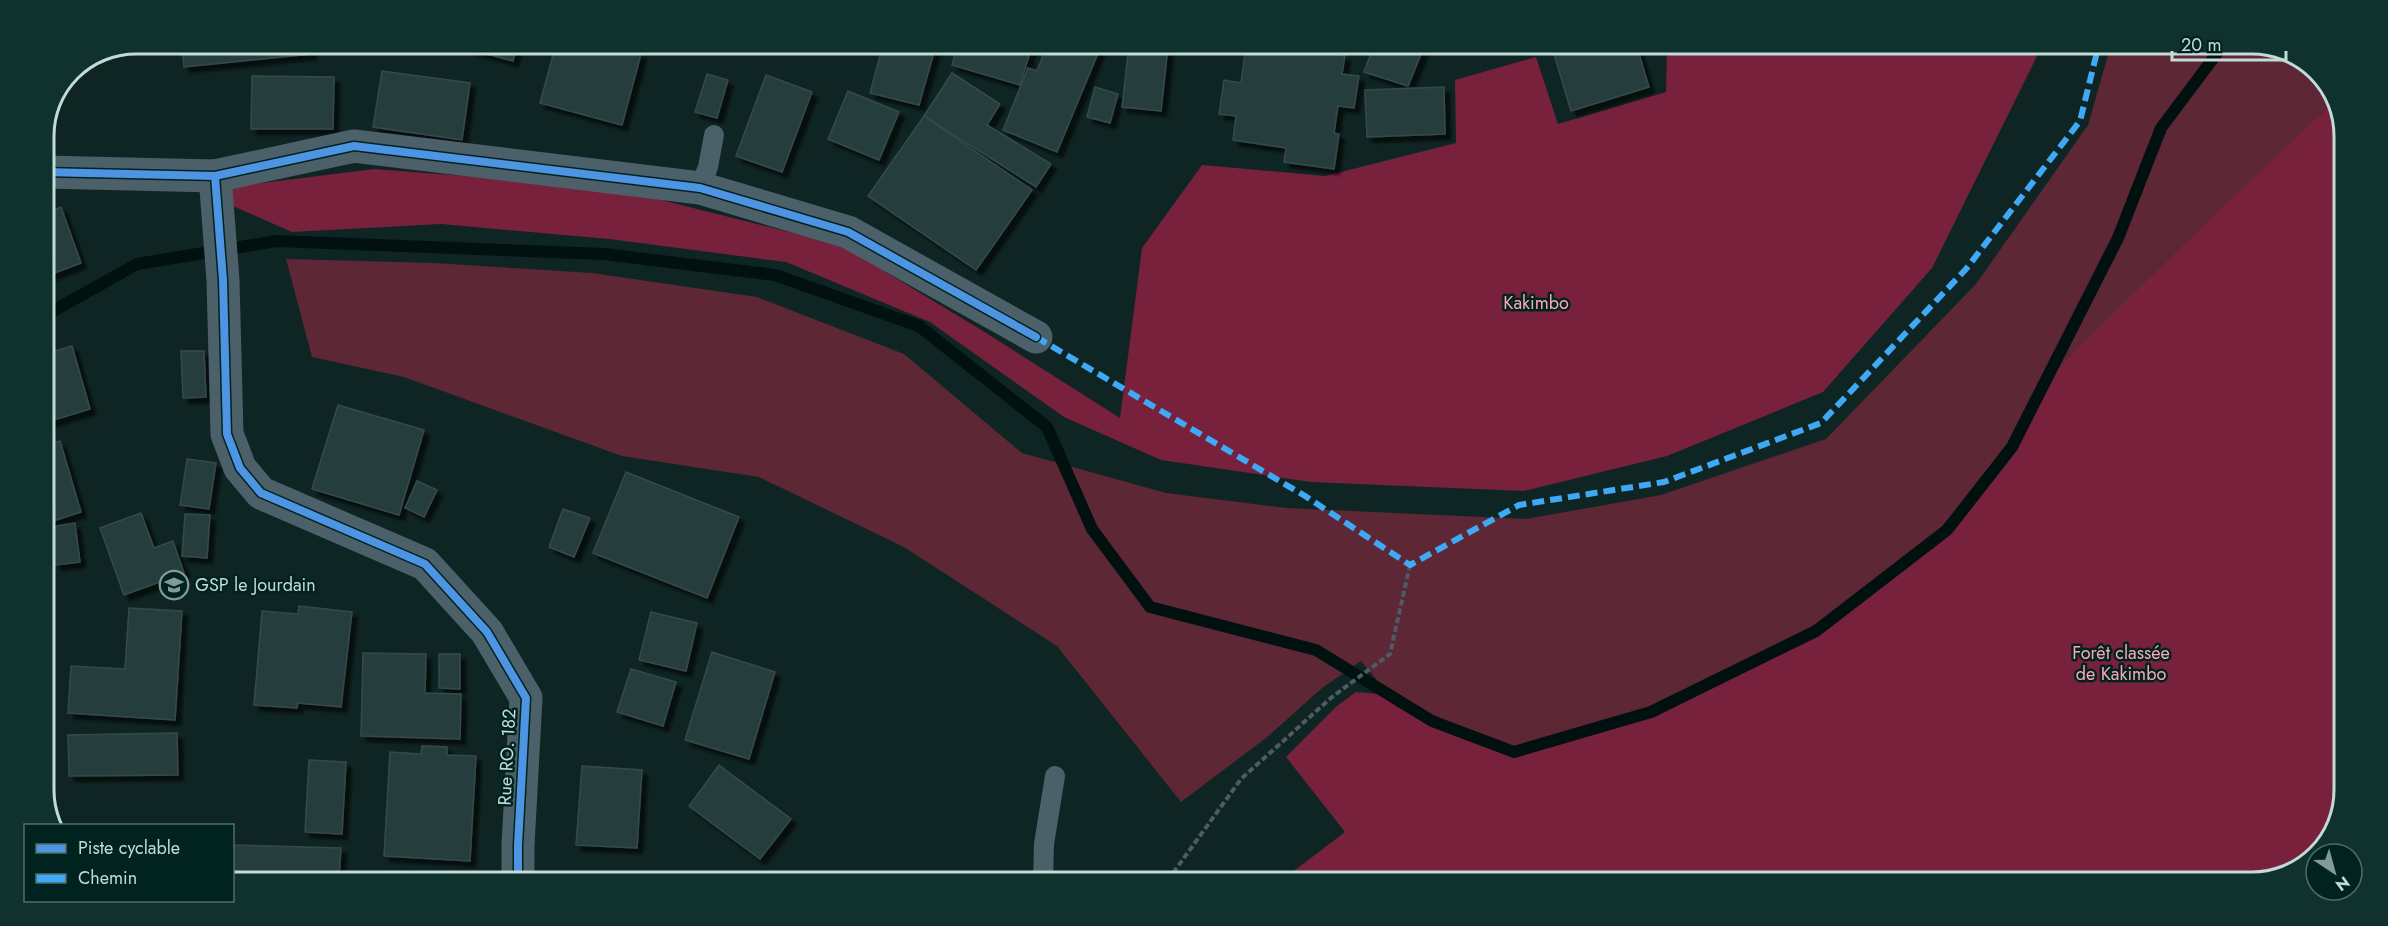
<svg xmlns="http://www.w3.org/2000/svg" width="2388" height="926" font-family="Jost,sans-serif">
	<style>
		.green { fill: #5e2736 }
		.forest { fill: #77213d }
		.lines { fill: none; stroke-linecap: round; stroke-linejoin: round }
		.stream { stroke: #011110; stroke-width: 12 }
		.building { fill: #273d3c; stroke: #364a4a; stroke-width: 1.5; filter: url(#shadow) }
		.path { stroke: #4b5c63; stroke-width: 4; stroke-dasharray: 6 3; stroke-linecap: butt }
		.lane { stroke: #4c606a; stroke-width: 20 }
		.street { stroke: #4c606a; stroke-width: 33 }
		.quiet { stroke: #3fa9f5; stroke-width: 6; stroke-dasharray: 12 6; stroke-linecap: butt }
		.cycleway-casing { stroke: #002320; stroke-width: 11 }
		.cycleway { stroke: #4d94e3; stroke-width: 8 }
		.labels { text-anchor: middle; stroke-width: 5; stroke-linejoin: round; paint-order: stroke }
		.park-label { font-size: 18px; fill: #fca7b8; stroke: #002320 }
		.poi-label { font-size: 18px; fill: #c2dbd7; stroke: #002320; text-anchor: start }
		.street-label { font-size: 18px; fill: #c2dbd7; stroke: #002320 }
		.rim { fill: none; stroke: #c2dbd7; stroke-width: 3 }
	</style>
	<defs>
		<filter id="shadow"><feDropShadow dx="5.5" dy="5.5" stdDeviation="1.5" flood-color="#0009"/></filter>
	</defs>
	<rect width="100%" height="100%" fill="#0f2523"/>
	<!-- green -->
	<path class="green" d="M 2110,48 L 2282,49 L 2325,79 L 2335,106 L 2327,108 L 2046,380 L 2012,447 L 1947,530 L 1816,631 L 1651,712 L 1514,752 L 1432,721 L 1389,695 L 1361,661 L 1322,688 L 1266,738 L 1181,802 L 1057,646 L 904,547 L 759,477 L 622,456 L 404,377 L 312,357 L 286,259 L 434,263 L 592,273 L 757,297 L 904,354 L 1022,453 L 1166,493 L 1287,508 L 1526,519 L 1661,495 L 1826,439 L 1976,284 L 2088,125 Z"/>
	<!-- forest -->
	<g class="forest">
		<path d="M 1667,47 L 2041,48 L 1932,268 L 1823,392 L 1667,456 L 1524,491 L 1311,482 L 1161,460 L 1064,417 L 930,322 L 786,262 L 609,239 L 441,224 L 292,232 L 199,191 L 374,169 L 609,187 L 841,245 L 983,331 L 1120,418 L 1142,248 L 1202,165 L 1325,176 L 1456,143 L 1455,80 L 1536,57 L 1558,124 L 1666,92 Z"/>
		<path d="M 2335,106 L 2344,129 L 2339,820 L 2304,867 L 2253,882 L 1282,880 L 1345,832 L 1286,757 L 1337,706 L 1356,692 L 1389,695 L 1432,721 L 1514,752 L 1651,712 L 1816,631 L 1947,530 L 2012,447 L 2046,380 L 2182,246 L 2327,108 Z"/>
	</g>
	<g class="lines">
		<!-- stream -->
		<path class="stream" d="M 44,316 L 137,264 L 277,241 L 604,254 L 775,275 L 919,326 L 1047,427 L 1092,529 L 1150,607 L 1316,650 L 1432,721 L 1514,752 L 1651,712 L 1816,631 L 1947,530 L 2012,447 L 2118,238 L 2161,128 L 2221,48"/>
	</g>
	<!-- building -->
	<g class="building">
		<path d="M 182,44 L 310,44 L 311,54 L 184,67 Z"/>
		<path d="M 450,44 L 517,44 L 513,61 Z"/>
		<path d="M 556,44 L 605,45 L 641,54 L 622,125 L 540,103 Z"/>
		<path d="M 883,45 L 936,45 L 919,105 L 870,93 Z"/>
		<path d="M 958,45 L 1032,46 L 1020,85 L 952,65 Z"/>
		<path d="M 1047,46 L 1101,46 L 1057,152 L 1003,130 L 1028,68 L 1037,71 Z"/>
		<path d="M 1129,46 L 1168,46 L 1161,111 L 1122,107 Z"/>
		<path d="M 1246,46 L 1291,49 L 1291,46 L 1330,46 L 1329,54 L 1345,56 L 1342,74 L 1359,76 L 1354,108 L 1338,106 L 1334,133 L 1339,134 L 1334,169 L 1284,162 L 1286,148 L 1233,140 L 1236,116 L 1219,114 L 1224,80 L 1241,83 Z"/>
		<path d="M 1392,46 L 1424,47 L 1408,86 L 1364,72 L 1373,48 L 1389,54 Z"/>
		<path d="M 1577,47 L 1637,47 L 1649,87 L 1571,111 L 1554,54 Z"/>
		<path d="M 382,71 L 470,83 L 462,140 L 373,127 Z"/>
		<path d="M 952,73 L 1000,104 L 987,125 L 1051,164 L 1036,187 L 924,116 Z"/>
		<path d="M 707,74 L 728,80 L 717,118 L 695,112 Z"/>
		<path d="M 766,75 L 812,92 L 782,172 L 736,156 Z"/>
		<path d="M 252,76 L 334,77 L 333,129 L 251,129 Z"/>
		<path d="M 1095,87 L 1118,94 L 1110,123 L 1087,117 Z"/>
		<path d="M 1444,87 L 1445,134 L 1367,137 L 1365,90 Z"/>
		<path d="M 848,91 L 899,112 L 879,160 L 828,139 Z"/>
		<path d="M 924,116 L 1032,190 L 976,270 L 868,196 Z"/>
		<path d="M 61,207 L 81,263 L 44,277 L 44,214 Z"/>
		<path d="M 72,346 L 90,409 L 44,423 L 44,354 Z"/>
		<path d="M 181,351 L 204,351 L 206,397 L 183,398 Z"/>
		<path d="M 338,405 L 424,430 L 399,515 L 312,489 Z"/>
		<path d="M 60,441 L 81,512 L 44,524 L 44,446 Z"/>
		<path d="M 187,459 L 216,463 L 209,509 L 180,505 Z"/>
		<path d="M 626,472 L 739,517 L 707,598 L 593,553 Z"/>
		<path d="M 417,481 L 437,490 L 424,517 L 405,508 Z"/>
		<path d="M 563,509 L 590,518 L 574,557 L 549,547 Z"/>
		<path d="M 141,513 L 154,548 L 173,541 L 184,573 L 124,595 L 100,528 Z"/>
		<path d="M 185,514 L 210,515 L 207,558 L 182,556 Z"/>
		<path d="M 75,523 L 80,562 L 55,565 L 50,527 Z"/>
		<path d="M 299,606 L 352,612 L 341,707 L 298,703 L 297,708 L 254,705 L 262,611 L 298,614 Z"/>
		<path d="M 129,608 L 182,611 L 175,720 L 68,713 L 71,666 L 125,669 Z"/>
		<path d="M 651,612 L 697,623 L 686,671 L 639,660 Z"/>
		<path d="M 712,652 L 775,672 L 749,759 L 685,740 Z"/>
		<path d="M 363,653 L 426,654 L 425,693 L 461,694 L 460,739 L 361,736 Z"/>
		<path d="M 439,654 L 460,654 L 460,689 L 439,688 Z"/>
		<path d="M 631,669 L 676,682 L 663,726 L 617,712 Z"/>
		<path d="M 177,733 L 178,775 L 69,776 L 68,735 Z"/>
		<path d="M 422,746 L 447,747 L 447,755 L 476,756 L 470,861 L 384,856 L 390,752 L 421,754 Z"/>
		<path d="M 309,760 L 346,762 L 342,834 L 305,832 Z"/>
		<path d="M 719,765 L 791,819 L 760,859 L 689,806 Z"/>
		<path d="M 582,766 L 642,770 L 637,848 L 576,845 Z"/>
		<path d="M 232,845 L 341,848 L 339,878 L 232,878 Z"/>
	</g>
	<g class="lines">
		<!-- path -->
		<path class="path" d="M 1168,880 L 1241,779 L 1332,697 L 1390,654 L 1410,565"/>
		<!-- lane -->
		<g class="lane">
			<path d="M 700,188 L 708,167 L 714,135"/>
			<path d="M 1043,880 L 1044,844 L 1055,776"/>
		</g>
		<!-- street -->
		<g class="street">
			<path d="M 44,172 L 215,176 L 354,146 L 700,188 L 848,232 L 1036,337"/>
			<path d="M 215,176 L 223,280 L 227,434 L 240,468 L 261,493 L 425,564 L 487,632 L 526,698 L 518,845 L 518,878"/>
		</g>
		<!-- quiet -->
		<path class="quiet" d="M 1036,337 L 1305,496 L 1410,565 L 1519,505 L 1664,482 L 1821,423 L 1966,269 L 2080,121 L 2098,48"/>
		<!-- cycleway casing -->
		<g class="cycleway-casing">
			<g id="cycleway">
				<path d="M 44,172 L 215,176 L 354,146 L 700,188 L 848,232 L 1036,337"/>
				<path d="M 215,176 L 223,280 L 227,434 L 240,468 L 261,493 L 425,564 L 487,632 L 526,698 L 518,845 L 518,878"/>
			</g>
		</g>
		<!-- cycleway -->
		<use href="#cycleway" class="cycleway"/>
	</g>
	<!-- icons -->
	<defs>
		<g id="school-ring" transform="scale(1.5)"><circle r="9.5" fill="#002320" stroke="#839b98" stroke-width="1.5"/><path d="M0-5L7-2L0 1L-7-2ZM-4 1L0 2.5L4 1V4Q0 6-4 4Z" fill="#839b98"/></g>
	</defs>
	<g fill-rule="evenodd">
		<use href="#school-ring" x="174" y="585"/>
	</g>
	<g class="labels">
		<!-- park labels -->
		<g class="park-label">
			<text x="1536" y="309">Kakimbo</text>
			<text x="2121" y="659">Forêt classée<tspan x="2121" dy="21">de Kakimbo</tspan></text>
		</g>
		<!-- poi labels -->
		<g class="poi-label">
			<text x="195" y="591">GSP le Jourdain</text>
		</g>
		<!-- street labels -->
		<g class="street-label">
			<text transform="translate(507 757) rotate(-87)" y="6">Rue RO. 182</text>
		</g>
	</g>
	<!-- crop -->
	<path d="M0 0H2388V926H0ZM136 54H2252A82 82 0 0 1 2334 136V790A82 82 0 0 1 2252 872H136A82 82 0 0 1 54 790V136A82 82 0 0 1 136 54Z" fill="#10322f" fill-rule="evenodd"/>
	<path class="rim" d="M136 54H2252A82 82 0 0 1 2334 136V790A82 82 0 0 1 2252 872H136A82 82 0 0 1 54 790V136A82 82 0 0 1 136 54Z"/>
	<!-- legend -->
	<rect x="24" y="824" width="210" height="78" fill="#002320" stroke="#4e6d69" stroke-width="1.5"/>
	<rect x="36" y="844" width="30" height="9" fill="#4d94e3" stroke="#4e6d69" stroke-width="1.5"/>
	<text x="78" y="854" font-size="18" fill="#c2dbd7">Piste cyclable</text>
	<rect x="36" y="874" width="30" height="9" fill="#3fa9f5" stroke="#4e6d69" stroke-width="1.5"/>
	<text x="78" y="884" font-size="18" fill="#c2dbd7">Chemin</text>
	<!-- north arrow -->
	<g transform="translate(2334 872) rotate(144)"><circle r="28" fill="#002320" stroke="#4e6d69" stroke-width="1.5"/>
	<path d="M0-4.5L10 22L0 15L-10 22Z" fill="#839b98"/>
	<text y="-9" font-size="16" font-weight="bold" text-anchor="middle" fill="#c2dbd7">N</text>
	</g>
	<!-- scale -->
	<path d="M2172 51v9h114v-9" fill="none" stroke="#c2dbd7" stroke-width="3"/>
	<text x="2181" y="51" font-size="18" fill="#c2dbd7" stroke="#002320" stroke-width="4.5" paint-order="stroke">20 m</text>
</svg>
